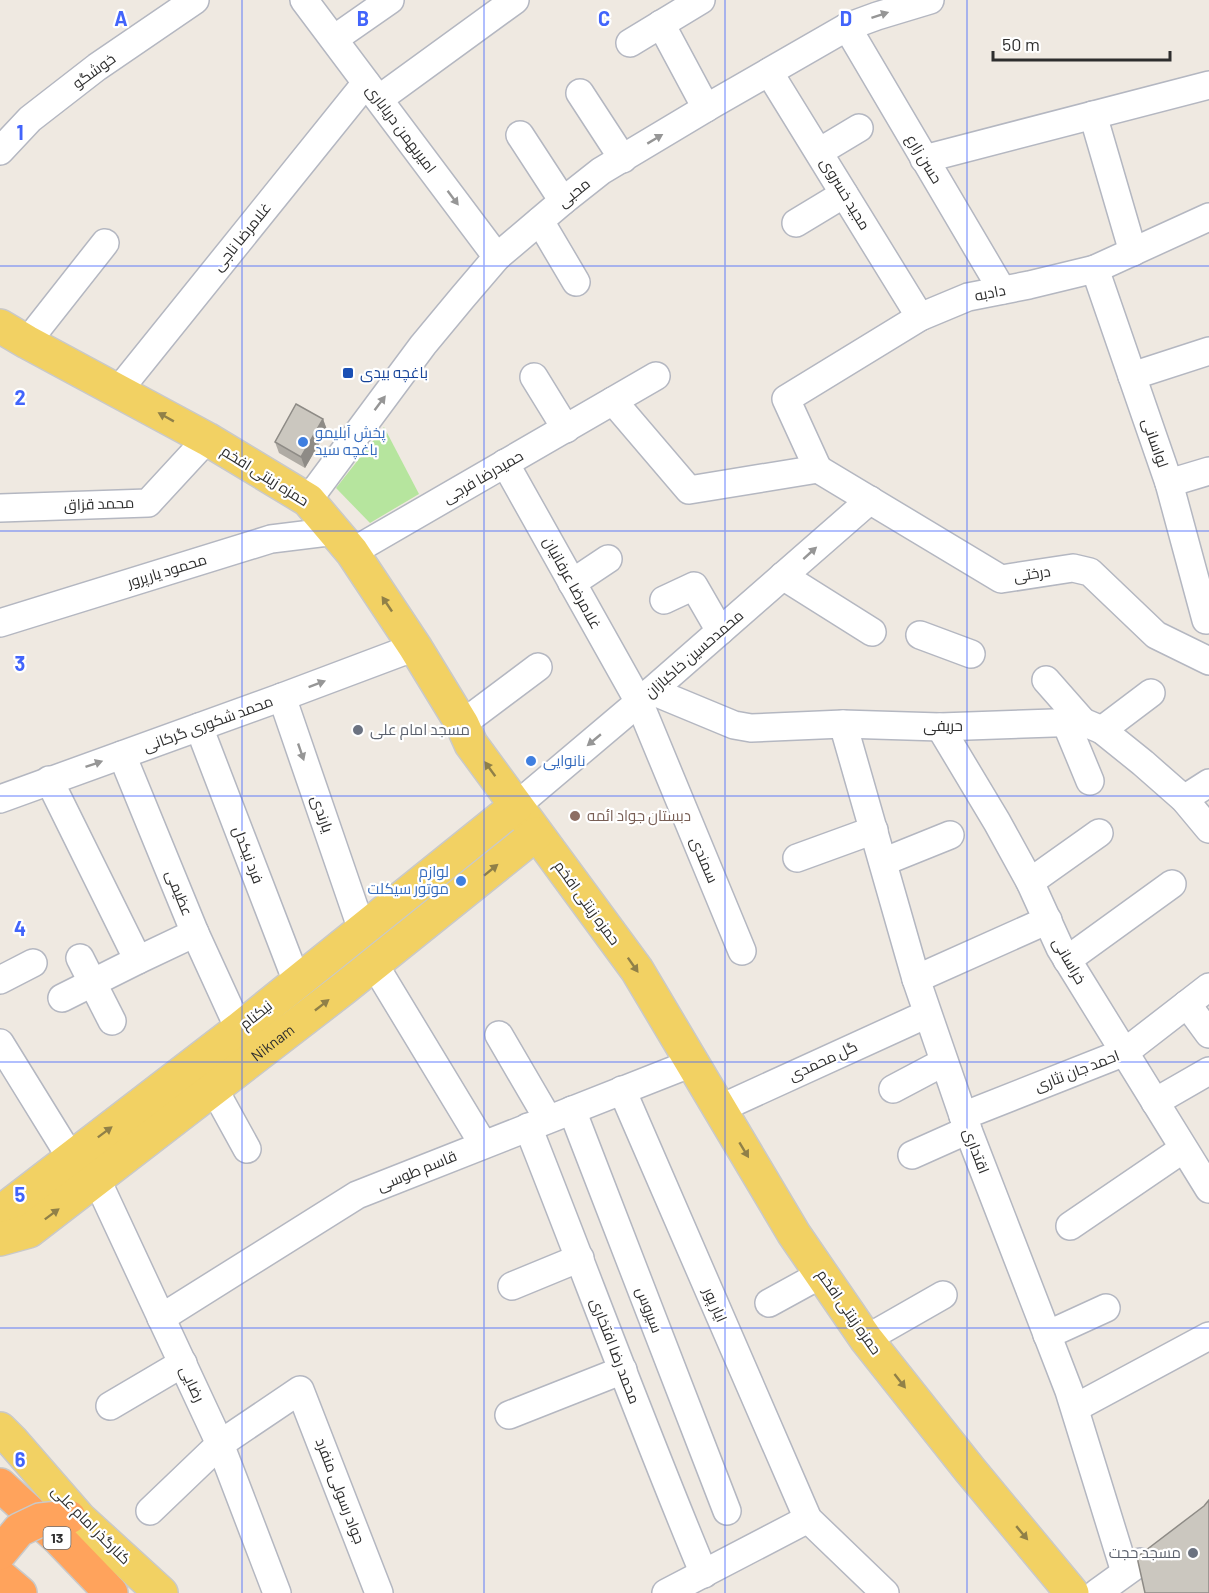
<svg xmlns="http://www.w3.org/2000/svg" width="1209" height="1593" font-family="Barlow,Cairo,sans-serif">
	<style>
		.green { fill: #b6e59e }
		.lines { fill: none; stroke-linecap: round; stroke-linejoin: round }
		.minor-casing { stroke: #b4b7c1; stroke-width: 30 }
		.major-casing { stroke: #c9c9c9; stroke-width: 36 }
		.highway-casing { stroke: #c9c9c9; stroke-width: 36 }
		.minor { stroke: #fff; stroke-width: 27 }
		.major { stroke: #f2d163; stroke-width: 33 }
		.highway { stroke: #ffa35c; stroke-width: 33 }
		.highway-bridge-casing { stroke: #c9c9c9; stroke-width: 36; stroke-linecap: butt }
		.highway-bridge { stroke: #ffa35c; stroke-width: 33 }
		.wall { fill: #afaba4 }
		.shaded-wall { fill: #8e8b86 }
		.building { fill: #cbc7bf; stroke: #8e8b86; stroke-width: 1.5 }
		.oneway { fill: #969696 }
		.oneway2 { fill: #908048 }
		.grid { fill: none; stroke: #4264fb; stroke-width: 1.5; stroke-opacity: 0.55 }
		.transit-dot { fill: #1a4fb4; stroke: #fff; stroke-width: 2 }
		.shop-dot { fill: #3f7fe0; stroke: #fff; stroke-width: 2 }
		.worship-dot { fill: #6b7280; stroke: #fff; stroke-width: 2 }
		.education-dot { fill: #8d6e63; stroke: #fff; stroke-width: 2 }
		.labels { text-anchor: middle; stroke-width: 4.5; stroke-linejoin: round; paint-order: stroke }
		.shield { fill: #fff; stroke: #6d6d6d; stroke-width: 1.5 }
		.shield-label { font-size: 14px; font-weight: bold; fill: #2e2e2e }
		.street-label { font-size: 15px; fill: #2e2e2e; stroke: #fff }
		.transit-label { font-size: 15px; fill: #164399; stroke: #fff; text-anchor: start }
		.shop-label { font-size: 15px; fill: #366cbe; stroke: #fff; text-anchor: start }
		.worship-label { font-size: 15px; fill: #5b616d; stroke: #fff; text-anchor: start }
		.education-label { font-size: 15px; fill: #785e54; stroke: #fff; text-anchor: start }
		.grid-label { font-size: 20px; text-anchor: middle; font-weight: bold; fill: #4264fb; stroke: #fff; stroke-width: 4.5; stroke-linejoin: round; paint-order: stroke }
	</style>
	<rect width="100%" height="100%" fill="#efe9e1"/>
	<!-- green -->
	<path class="green" d="M 384,427 L 419,494 L 370,523 L 336,488 Z"/>
	<g class="lines">
		<!-- minor casing -->
		<g class="minor-casing">
			<g id="minor">
				<path d="M 304,0 L 497,257"/>
				<path d="M 661,24 L 706,108"/>
				<path d="M 847,27 L 1002,290"/>
				<path d="M 334,39 L 390,0"/>
				<path d="M 630,43 L 701,0"/>
				<path d="M 769,72 L 920,317"/>
				<path d="M 580,93 L 623,159"/>
				<path d="M 379,99 L 515,0"/>
				<path d="M 1093,115 L 1133,252"/>
				<path d="M 520,135 L 563,201"/>
				<path d="M 0,151 L 30,119 L 97,67 L 195,0"/>
				<path d="M 819,152 L 859,128"/>
				<path d="M 924,159 L 1209,85"/>
				<path d="M 540,221 L 576,282"/>
				<path d="M 796,223 L 844,194"/>
				<path d="M 1095,269 L 1169,483 L 1206,620"/>
				<path d="M 27,342 L 105,243"/>
				<path d="M 1132,376 L 1209,351"/>
				<path d="M 534,377 L 566,429"/>
				<path d="M 118,391 L 366,83"/>
				<path d="M 613,401 L 689,490 L 818,469"/>
				<path d="M 505,463 L 639,702 L 742,951"/>
				<path d="M 818,469 L 786,399 L 920,317 L 968,297 L 1029,285 L 1095,269 L 1209,217"/>
				<path d="M 818,469 L 1001,579 L 1073,568 L 1090,572 L 1156,635 L 1209,661"/>
				<path d="M 1169,483 L 1209,471"/>
				<path d="M 308,500 L 423,345 L 462,298 L 497,257 L 563,201 L 601,171 L 713,104 L 847,27 L 877,16 L 930,0"/>
				<path d="M 0,508 L 148,503 L 207,439"/>
				<path d="M 352,552 L 656,376"/>
				<path d="M 783,576 L 872,632"/>
				<path d="M 572,583 L 608,559"/>
				<path d="M 664,600 L 694,586 L 720,631"/>
				<path d="M 0,623 L 271,539 L 336,531"/>
				<path d="M 920,635 L 971,654"/>
				<path d="M 1046,680 L 1083,722"/>
				<path d="M 652,691 L 734,725 L 751,728 L 843,724 L 940,727 L 1083,722 L 1102,730 L 1143,763 L 1184,799 L 1209,829"/>
				<path d="M 282,697 L 362,930"/>
				<path d="M 1066,723 L 1090,781"/>
				<path d="M 462,724 L 538,667"/>
				<path d="M 843,724 L 916,979 L 968,1130 L 1069,1391 L 1125,1572"/>
				<path d="M 199,727 L 297,982"/>
				<path d="M 940,727 L 997,822 L 1030,882 L 1060,948 L 1209,1189"/>
				<path d="M 1102,730 L 1151,693"/>
				<path d="M 122,755 L 195,933 L 239,1029"/>
				<path d="M 49,780 L 138,960"/>
				<path d="M 0,799 L 282,697 L 415,647"/>
				<path d="M 1184,799 L 1209,783"/>
				<path d="M 516,806 L 639,702 L 870,500"/>
				<path d="M 797,858 L 874,830"/>
				<path d="M 883,862 L 950,835"/>
				<path d="M 1030,882 L 1099,833"/>
				<path d="M 80,958 L 112,1021"/>
				<path d="M 1067,960 L 1172,884"/>
				<path d="M 374,964 L 483,1144"/>
				<path d="M 916,979 L 1048,920"/>
				<path d="M 0,980 L 33,963"/>
				<path d="M 62,998 L 138,960 L 195,933"/>
				<path d="M 1187,1004 L 1209,1034"/>
				<path d="M 499,1035 L 548,1119"/>
				<path d="M 0,1043 L 71,1158"/>
				<path d="M 214,1089 L 247,1149"/>
				<path d="M 893,1089 L 944,1062"/>
				<path d="M 622,1090 L 808,1519 L 885,1593"/>
				<path d="M 1155,1102 L 1209,1071"/>
				<path d="M 719,1109 L 927,1014"/>
				<path d="M 572,1110 L 727,1511"/>
				<path d="M 963,1116 L 1125,1052 L 1209,987"/>
				<path d="M 528,1127 C 587,1276 642,1426 704,1574"/>
				<path d="M 912,1155 L 968,1130"/>
				<path d="M 97,1180 L 220,1444 L 277,1593"/>
				<path d="M 1070,1226 L 1183,1149"/>
				<path d="M 512,1286 L 580,1258"/>
				<path d="M 769,1303 L 822,1274"/>
				<path d="M 161,1318 L 357,1195 L 692,1063"/>
				<path d="M 1047,1335 L 1106,1308"/>
				<path d="M 866,1339 L 943,1295"/>
				<path d="M 110,1406 L 183,1363"/>
				<path d="M 1075,1408 L 1209,1336"/>
				<path d="M 509,1415 L 623,1370"/>
				<path d="M 150,1511 L 220,1444 L 300,1390 L 379,1593"/>
				<path d="M 666,1593 L 808,1519"/>
				<path d="M 1097,1593 L 1140,1562"/>
			</g>
		</g>
		<!-- major casing -->
		<g class="major-casing">
			<g id="major">
				<path d="M 0,326 L 27,342 L 207,439 L 308,500 L 352,552 L 415,647 L 462,724 L 471,744 L 637,970 L 794,1234 L 866,1339 L 970,1470 L 1072,1593"/>
				<path d="M 0,1225 L 10,1205 L 239,1029 L 516,806"/>
				<path id="s1" d="M 0,1239 L 29,1231 L 343,989 L 536,834"/>
				<path d="M 0,1429 L 13,1442 L 80,1519 L 161,1593"/>
			</g>
		</g>
		<!-- highway casing -->
		<g class="highway-casing">
			<g id="highway">
				<path d="M 0,1485 L 59,1539 L 111,1593"/>
				<path d="M 0,1576 L 20,1593"/>
			</g>
		</g>
		<!-- minor -->
		<use href="#minor" class="minor"/>
		<!-- major -->
		<use href="#major" class="major"/>
		<!-- highway -->
		<use href="#highway" class="highway"/>
		<!-- highway-bridge casing -->
		<g class="highway-bridge-casing">
			<path id="highway-bridge" d="M 0,1553 L 19,1530 L 40,1520 L 69,1517"/>
		</g>
		<!-- highway-bridge -->
		<use href="#highway-bridge" class="highway-bridge"/>
	</g>
	<!-- wall -->
	<path class="wall" d="M 323,419 L 327,430 L 305,468 L 279,453 L 275,442 Z"/>
	<!-- shaded-wall -->
	<path class="shaded-wall" d="M 323,419 L 327,430 L 305,468 L 301,457 Z"/>
	<!-- building -->
	<g class="building">
		<path d="M 296,404 L 323,419 L 301,457 L 275,442 Z"/>
		<path d="M 1209,1500 L 1209,1593 L 1145,1593 L 1137,1557 L 1204,1506 Z"/>
	</g>
	<!-- one-way arrows -->
	<defs><path id="oneway-solid" d="M-6-.8H1V-3.2L6.5 0L1 3.2V.8H-6Z" transform="scale(1.5)"/></defs>
	<g class="oneway">
		<use href="#oneway-solid" transform="translate(880 15) rotate(-18)"/>
		<use href="#oneway-solid" transform="translate(655 139) rotate(-31)"/>
		<use href="#oneway-solid" transform="translate(453 198) rotate(53)"/>
		<use href="#oneway-solid" transform="translate(380 403) rotate(-53)"/>
		<use href="#oneway-solid" transform="translate(810 553) rotate(-42)"/>
		<use href="#oneway-solid" transform="translate(317 684) rotate(-21)"/>
		<use href="#oneway-solid" transform="translate(594 740) rotate(140)"/>
		<use href="#oneway-solid" transform="translate(301 752) rotate(71)"/>
		<use href="#oneway-solid" transform="translate(94 764) rotate(-19)"/>
	</g>
	<g class="oneway2">
		<use href="#oneway-solid" transform="translate(166 417) rotate(-151)"/>
		<use href="#oneway-solid" transform="translate(387 604) rotate(-124)"/>
		<use href="#oneway-solid" transform="translate(490 769) rotate(-126)"/>
		<use href="#oneway-solid" transform="translate(491 870) rotate(-39)"/>
		<use href="#oneway-solid" transform="translate(633 965) rotate(55)"/>
		<use href="#oneway-solid" transform="translate(322 1005) rotate(-38)"/>
		<use href="#oneway-solid" transform="translate(105 1132) rotate(-37)"/>
		<use href="#oneway-solid" transform="translate(744 1150) rotate(59)"/>
		<use href="#oneway-solid" transform="translate(52 1214) rotate(-37)"/>
		<use href="#oneway-solid" transform="translate(900 1381) rotate(52)"/>
		<use href="#oneway-solid" transform="translate(1022 1533) rotate(50)"/>
	</g>
	<!-- grid -->
	<path class="grid" d="M 242,0 L 242,1593M 484,0 L 484,1593M 725,0 L 725,1593M 967,0 L 967,1593M 0,266 L 1209,266M 0,531 L 1209,531M 0,796 L 1209,796M 0,1062 L 1209,1062M 0,1328 L 1209,1328"/>
	<!-- markers -->
	<rect class="transit-dot" x="342" y="367" width="12" height="12" rx="3"/>
	<g class="shop-dot">
		<circle cx="303" cy="442" r="6"/>
		<circle cx="531" cy="761" r="6"/>
		<circle cx="461" cy="881" r="6"/>
	</g>
	<g class="worship-dot">
		<circle cx="358" cy="730" r="6"/>
		<circle cx="1193" cy="1553" r="6"/>
	</g>
	<circle class="education-dot" cx="575" cy="816" r="6"/>
	<g class="labels">
		<!-- shield labels -->
		<rect class="shield" x="43.5" y="1527" width="27" height="22" rx="4.5"/>
		<g class="shield-label">
			<text x="57" y="1543">13</text>
		</g>
		<!-- street labels -->
		<g class="street-label">
			<text transform="translate(94 71) rotate(-36)" y="5">خوشگو</text>
			<text transform="translate(401 129) rotate(53)" y="5">امیربهمن دریاباری</text>
			<text transform="translate(924 159) rotate(59)" y="5">حسن زارع</text>
			<text transform="translate(574 193) rotate(-39)" y="5">محبی</text>
			<text transform="translate(845 194) rotate(59)" y="5">مجید خسروی</text>
			<text transform="translate(242 237) rotate(-51)" y="5">غلامرضا ناجی</text>
			<text transform="translate(990 293) rotate(-11)" y="5">دادبه</text>
			<text transform="translate(1155 443) rotate(71)" y="5">لواسانی</text>
			<text transform="translate(265 476) rotate(32)" y="5">حمزه زینتی افخم</text>
			<text transform="translate(483 477) rotate(-30)" y="5">حمیدرضا فرجی</text>
			<text transform="translate(99 504) rotate(-2)" y="5">محمد قزاق</text>
			<text transform="translate(167 571) rotate(-17)" y="5">محمود یارپرور</text>
			<text transform="translate(1032 574) rotate(-9)" y="5">درختی</text>
			<text transform="translate(572 583) rotate(61)" y="5">غلامرضا عرفانیان</text>
			<text transform="translate(694 654) rotate(-41)" y="5">محمدحسین خاکبازان</text>
			<text transform="translate(208 724) rotate(-20)" y="5">محمد شکوری گرکانی</text>
			<text x="943" y="731">حریفی</text>
			<text transform="translate(322 814) rotate(71)" y="5">یارندی</text>
			<text transform="translate(248 855) rotate(69)" y="5">فرد نیکدل</text>
			<text transform="translate(704 860) rotate(67)" y="5">سمندی</text>
			<text transform="translate(179 893) rotate(68)" y="5">عظیمی</text>
			<text transform="translate(587 903) rotate(54)" y="5">حمزه زینتی افخم</text>
			<text transform="translate(1069 961) rotate(60)" y="5">خراسانی</text>
			<text transform="translate(256 1015) rotate(-39)" y="5">نیکنام</text>
			<text dy="5" stroke="none"><textPath href="#s1" startOffset="338">Niknam</textPath></text>
			<text transform="translate(823 1061) rotate(-25)" y="5">گل محمدی</text>
			<text transform="translate(1077 1071) rotate(-21)" y="5">احمد جان نثاری</text>
			<text transform="translate(976 1151) rotate(69)" y="5">اقتداری</text>
			<text transform="translate(417 1171) rotate(-22)" y="5">قاسم طوسی</text>
			<text transform="translate(715 1305) rotate(66)" y="5">ایار پور</text>
			<text transform="translate(649 1310) rotate(69)" y="5">سیروس</text>
			<text transform="translate(849 1312) rotate(55)" y="5">حمزه زینتی افخم</text>
			<text transform="translate(615 1351) rotate(69)" y="5">محمد رضا افتخاری</text>
			<text transform="translate(192 1384) rotate(65)" y="5">رضایی</text>
			<text transform="translate(340 1491) rotate(69)" y="5">جواد رسولی منفرد</text>
			<text transform="translate(91 1525) rotate(45)" y="5">کنارگذر امام علی</text>
		</g>
		<!-- transit labels -->
		<g class="transit-label">
			<text x="360" y="378">باغچه بیدی</text>
		</g>
		<!-- shop labels -->
		<g class="shop-label">
			<text x="315" y="438">پخش آبلیمو<tspan x="315" dy="17">باغچه سید</tspan></text>
			<text x="543" y="766">نانوایی</text>
			<text x="449" y="877" text-anchor="end">لوازم<tspan x="449" dy="17">موتور سیکلت</tspan></text>
		</g>
		<!-- worship labels -->
		<g class="worship-label">
			<text x="370" y="735">مسجد امام علی</text>
			<text x="1181" y="1558" text-anchor="end">مسجد حجت</text>
		</g>
		<!-- education labels -->
		<g class="education-label">
			<text x="587" y="821">دبستان جواد ائمه</text>
		</g>
	</g>
	<g class="grid-label">
		<text x="121" y="26">A</text>
		<text x="363" y="26">B</text>
		<text x="604" y="26">C</text>
		<text x="846" y="26">D</text>
		<text x="20" y="140">1</text>
		<text x="20" y="405">2</text>
		<text x="20" y="671">3</text>
		<text x="20" y="936">4</text>
		<text x="20" y="1202">5</text>
		<text x="20" y="1467">6</text>
	</g>
	<!-- scale -->
	<path d="M993 51v9h177v-9" fill="none" stroke="#2e2e2e" stroke-width="3"/>
	<text x="1002" y="51" font-size="18" fill="#2e2e2e" stroke="#ffffff" stroke-width="4.5" paint-order="stroke">50 m</text>
</svg>
